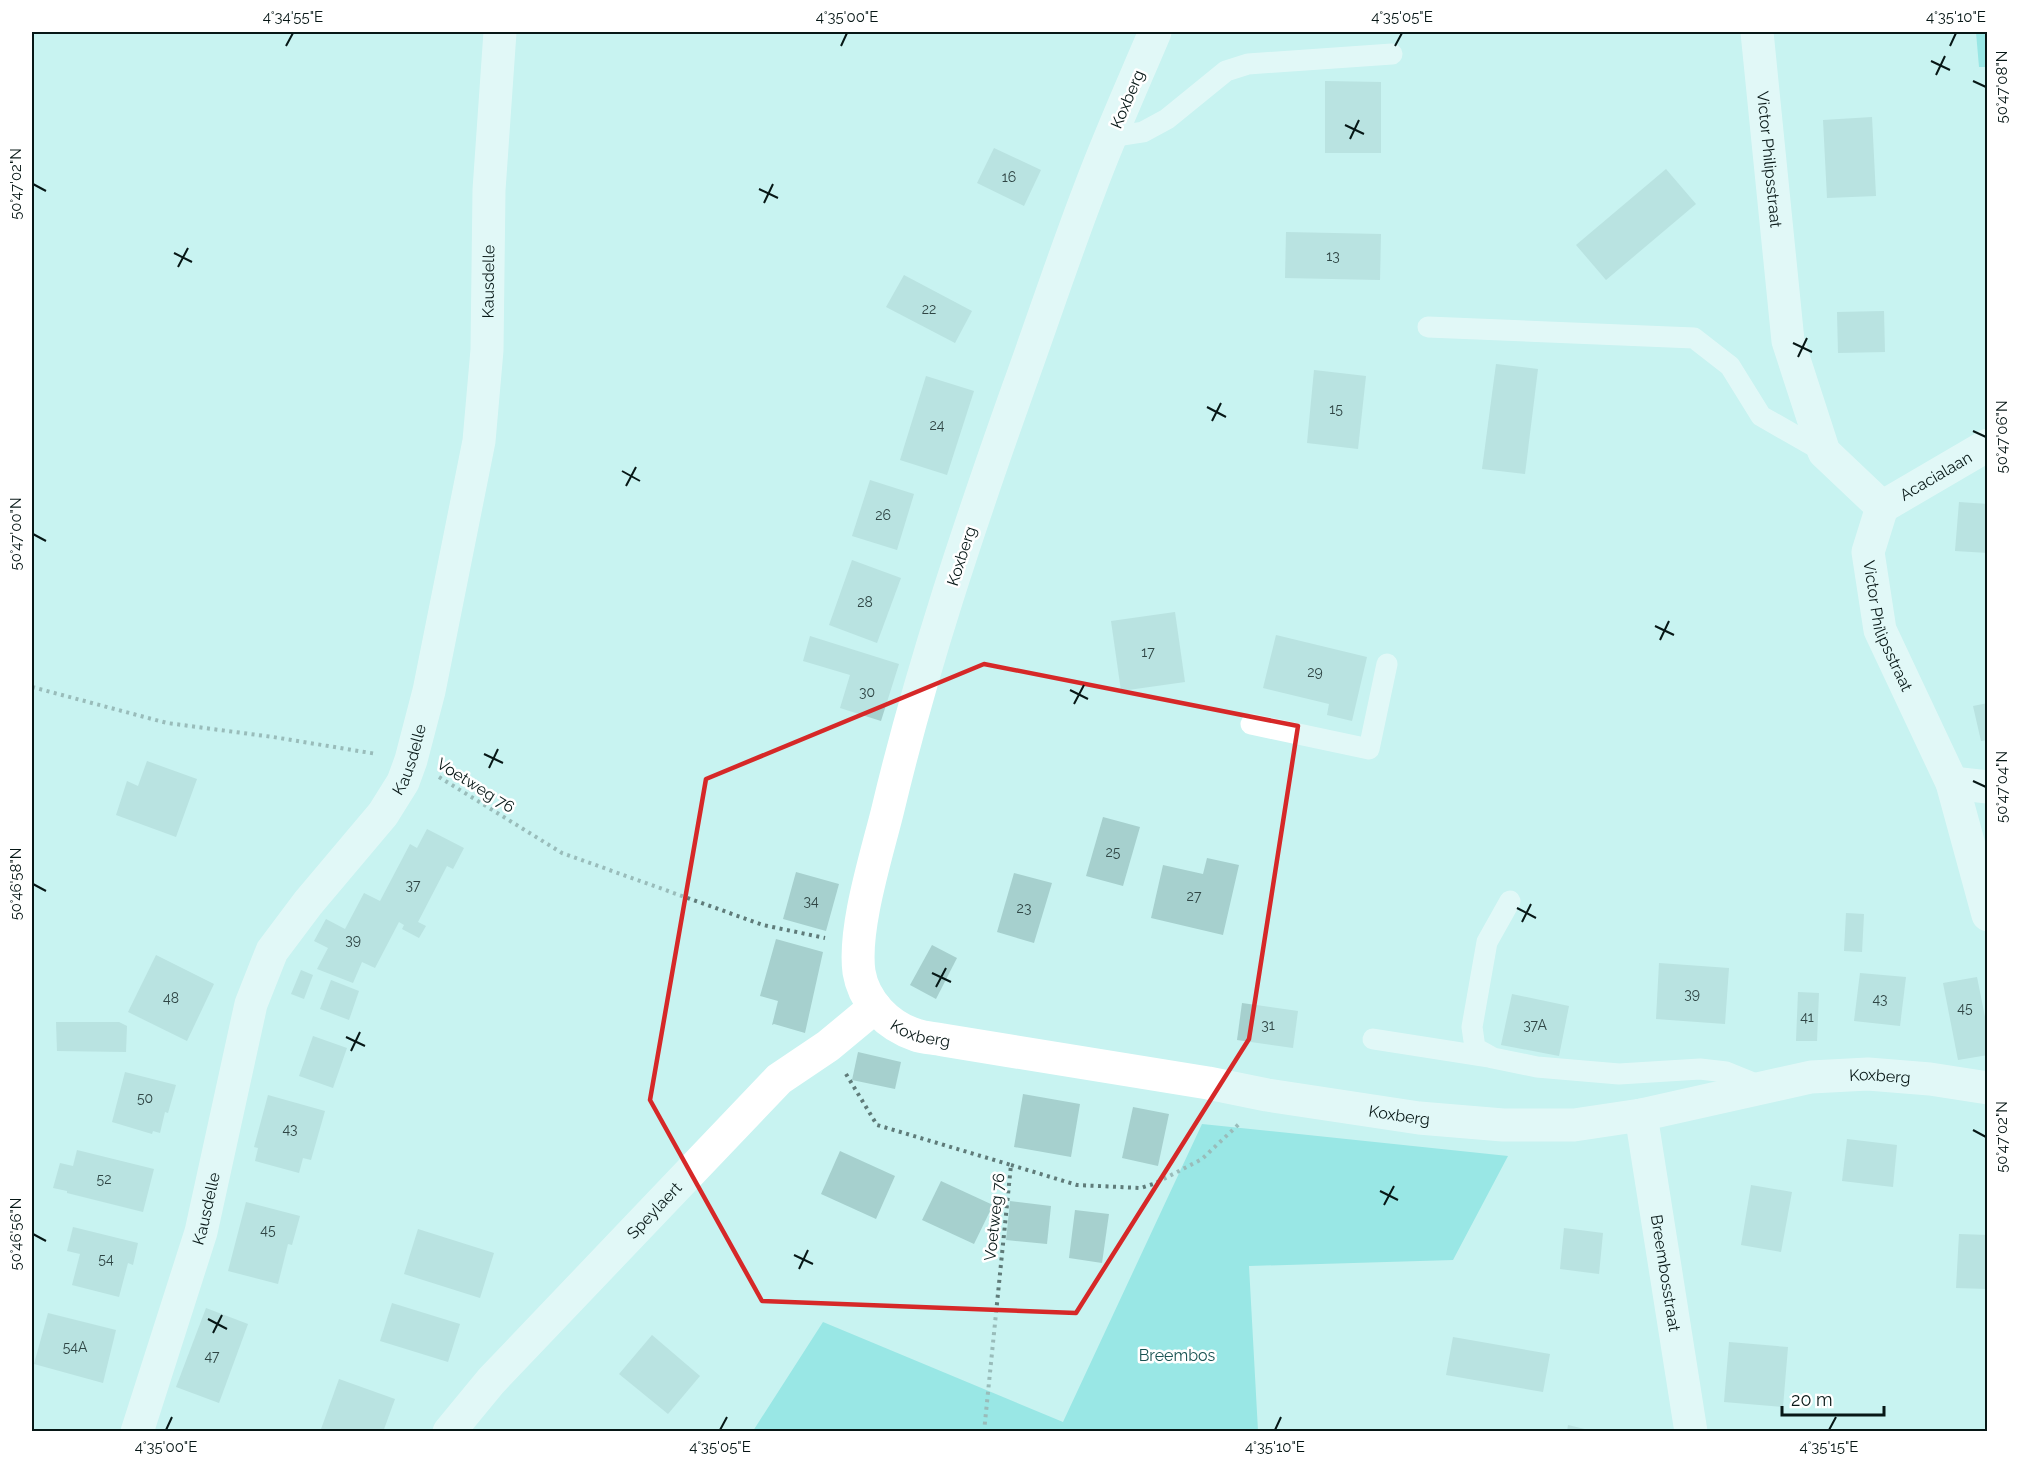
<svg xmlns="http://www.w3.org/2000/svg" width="2019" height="1463" font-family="Raleway,sans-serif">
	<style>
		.green { fill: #5fd9d7 }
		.building { fill: #a6d0ce }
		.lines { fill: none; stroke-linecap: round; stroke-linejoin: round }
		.path { stroke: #5f7b79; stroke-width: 4; stroke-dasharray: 3 4.5; stroke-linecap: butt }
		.lane { stroke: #fff; stroke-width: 21 }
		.street { stroke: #fff; stroke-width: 33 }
		.secondary { stroke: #fff; stroke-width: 33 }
		.marked { fill: none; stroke: #d62828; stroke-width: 4.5; stroke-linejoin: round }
		.ticks { fill: none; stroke: #071716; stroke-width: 2 }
		.labels { text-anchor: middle; stroke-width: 5; stroke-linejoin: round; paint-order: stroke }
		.number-label { font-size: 14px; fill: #2f4544 }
		.street-label { font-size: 16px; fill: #071716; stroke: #fff }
		.park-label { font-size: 16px; fill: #185352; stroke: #fff }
		.neatline { fill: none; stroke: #071716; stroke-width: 2 }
		.ticks-label { font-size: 15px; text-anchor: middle; fill: #071716 }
	</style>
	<rect width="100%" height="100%" fill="#c8f3f1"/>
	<!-- green -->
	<g class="green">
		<path d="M 1976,32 L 1987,32 L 1987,67 L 1979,67 Z"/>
		<path d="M 1202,1124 L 1508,1156 L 1453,1260 L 1249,1266 L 1258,1431 L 753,1431 L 823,1322 L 1063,1422 Z"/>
	</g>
	<!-- building -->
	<g class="building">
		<path d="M 1325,81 L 1381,82 L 1381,153 L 1325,153 Z"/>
		<path d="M 1872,117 L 1876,196 L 1827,198 L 1823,120 Z"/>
		<path d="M 994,148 L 1041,170 L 1024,206 L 977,183 Z"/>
		<path d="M 1666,169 L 1696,204 L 1606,280 L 1576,245 Z"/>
		<path d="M 1286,232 L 1381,234 L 1380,280 L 1285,278 Z"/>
		<path d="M 904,275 L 972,311 L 955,343 L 886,307 Z"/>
		<path d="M 1884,311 L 1885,352 L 1838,353 L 1837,312 Z"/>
		<path d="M 1496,364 L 1538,369 L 1525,474 L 1482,469 Z"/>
		<path d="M 1314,370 L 1366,376 L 1358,449 L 1307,443 Z"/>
		<path d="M 926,376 L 974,391 L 947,475 L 900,460 Z"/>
		<path d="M 870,480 L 914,494 L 897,550 L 852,536 Z"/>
		<path d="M 1959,502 L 1988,504 L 1988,553 L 1955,551 Z"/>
		<path d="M 852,560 L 901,578 L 877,643 L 829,625 Z"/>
		<path d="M 1175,612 L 1185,682 L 1121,691 L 1111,621 Z"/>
		<path d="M 1276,635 L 1367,657 L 1352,721 L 1327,715 L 1329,704 L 1263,688 Z"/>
		<path d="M 810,636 L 899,664 L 881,721 L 840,708 L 850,675 L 803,661 Z"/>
		<path d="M 1988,703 L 1988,740 L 1981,741 L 1973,706 Z"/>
		<path d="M 147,761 L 197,779 L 176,837 L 116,815 L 127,781 L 138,786 Z"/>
		<path d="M 1103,817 L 1140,827 L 1123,886 L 1086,876 Z"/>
		<path d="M 427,829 L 464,848 L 453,869 L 447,866 L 418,922 L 426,926 L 419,938 L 402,929 L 404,925 L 399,922 L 375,968 L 362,962 L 353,983 L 317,969 L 328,948 L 314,941 L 326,919 L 345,929 L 364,893 L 380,901 L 410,844 L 417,848 Z"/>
		<path d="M 1207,858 L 1239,865 L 1223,935 L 1151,918 L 1163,865 L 1203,874 Z"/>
		<path d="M 796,872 L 839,884 L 826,931 L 783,919 Z"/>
		<path d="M 1014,873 L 1052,883 L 1034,943 L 997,932 Z"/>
		<path d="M 1846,913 L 1864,914 L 1862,952 L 1844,951 Z"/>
		<path d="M 776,939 L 823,952 L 805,1033 L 774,1024 L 772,1025 L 778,1001 L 760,996 Z"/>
		<path d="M 932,945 L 957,958 L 936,999 L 910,985 Z"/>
		<path d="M 156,955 L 214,984 L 187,1041 L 128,1012 Z"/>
		<path d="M 1659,963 L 1729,968 L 1725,1024 L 1656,1019 Z"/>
		<path d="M 301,970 L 313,975 L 304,999 L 291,994 Z"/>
		<path d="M 1860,973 L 1906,977 L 1900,1026 L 1854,1021 Z"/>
		<path d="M 1977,977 L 1988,1032 L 1988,1055 L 1958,1060 L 1943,983 Z"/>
		<path d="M 331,980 L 359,991 L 349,1020 L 320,1009 Z"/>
		<path d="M 1798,992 L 1819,993 L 1817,1041 L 1796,1041 Z"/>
		<path d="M 1512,994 L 1569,1006 L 1559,1056 L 1501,1045 Z"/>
		<path d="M 1242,1003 L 1298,1011 L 1293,1048 L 1237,1040 Z"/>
		<path d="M 56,1022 L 119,1022 L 127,1026 L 126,1052 L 57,1051 Z"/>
		<path d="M 313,1036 L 347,1048 L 333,1088 L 299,1076 Z"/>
		<path d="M 858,1052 L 901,1062 L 895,1089 L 852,1080 Z"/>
		<path d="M 125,1072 L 176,1085 L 168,1113 L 165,1112 L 160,1133 L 153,1131 L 152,1134 L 112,1122 Z"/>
		<path d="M 1023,1094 L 1080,1104 L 1071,1157 L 1014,1147 Z"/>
		<path d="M 268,1095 L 325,1111 L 311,1160 L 303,1158 L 299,1173 L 255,1161 L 258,1148 L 254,1147 Z"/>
		<path d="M 1133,1107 L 1169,1114 L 1158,1166 L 1122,1158 Z"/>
		<path d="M 1847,1139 L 1897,1145 L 1893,1187 L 1842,1181 Z"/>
		<path d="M 77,1150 L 154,1169 L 143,1212 L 67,1193 L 67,1191 L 53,1188 L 60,1163 L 73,1166 Z"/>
		<path d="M 840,1151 L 895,1176 L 876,1219 L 821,1194 Z"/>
		<path d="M 941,1181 L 993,1205 L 974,1244 L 922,1220 Z"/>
		<path d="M 1751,1185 L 1792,1192 L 1781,1252 L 1741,1245 Z"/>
		<path d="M 1010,1201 L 1051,1206 L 1047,1244 L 1006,1240 Z"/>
		<path d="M 246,1202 L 300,1216 L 292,1245 L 288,1244 L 278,1284 L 228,1271 Z"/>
		<path d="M 1075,1210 L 1109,1214 L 1102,1263 L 1069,1258 Z"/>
		<path d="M 73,1227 L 138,1243 L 133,1265 L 128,1263 L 119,1297 L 72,1285 L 80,1254 L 67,1251 Z"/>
		<path d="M 1564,1228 L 1603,1233 L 1599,1274 L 1560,1269 Z"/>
		<path d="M 418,1229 L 494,1253 L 480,1298 L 404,1274 Z"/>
		<path d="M 1959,1234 L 1988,1235 L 1988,1289 L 1956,1288 Z"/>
		<path d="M 392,1303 L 460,1324 L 448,1362 L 380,1341 Z"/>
		<path d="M 206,1308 L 248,1324 L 219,1403 L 176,1387 Z"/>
		<path d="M 48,1313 L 116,1330 L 103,1383 L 34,1364 Z"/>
		<path d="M 652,1335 L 700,1376 L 668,1414 L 619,1374 Z"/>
		<path d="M 1453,1337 L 1550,1354 L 1543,1392 L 1446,1375 Z"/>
		<path d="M 1729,1342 L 1788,1347 L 1783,1407 L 1724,1402 Z"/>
		<path d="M 339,1379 L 395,1399 L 383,1432 L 320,1432 Z"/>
		<path d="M 1568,1425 L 1593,1431 L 1593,1432 L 1567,1432 Z"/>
	</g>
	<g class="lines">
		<!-- path -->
		<g class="path">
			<path d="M 32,687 L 167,723 L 273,737 L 377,754"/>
			<path d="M 439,777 L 562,853 L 763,925 L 825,938"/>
			<path d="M 846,1074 L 877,1125 L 1011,1165 L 984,1432"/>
			<path d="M 1011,1165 L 1077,1185 L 1141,1188 L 1156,1183 L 1202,1159 L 1239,1124"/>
		</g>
		<!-- lane -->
		<g class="lane">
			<path d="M 1111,137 L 1143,132 L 1167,119 L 1226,71 L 1248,64 L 1392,54"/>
			<path d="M 1428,327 L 1694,338 L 1730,366 L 1761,416 L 1824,452"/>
			<path d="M 1251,724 L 1369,749 L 1387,664"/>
			<path d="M 1510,901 L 1487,942 L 1472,1027 L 1475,1048 L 1493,1058 L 1537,1067 L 1619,1074 L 1700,1069 L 1726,1072 L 1763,1087"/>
			<path d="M 1373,1039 L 1488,1057"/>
		</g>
		<!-- street -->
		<g class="street">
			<path id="s1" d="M 1757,32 L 1788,341 L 1824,452 L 1882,507"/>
			<path id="s2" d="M 1882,507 L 1868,552 L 1880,630 L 1952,783 L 1988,915"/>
			<path id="s3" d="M 1882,507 L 1988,445"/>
			<path d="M 1952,783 L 1988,787"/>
			<path id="s4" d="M 1641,1115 L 1691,1432"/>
			<path id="s5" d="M 137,1432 L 201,1232 L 251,1004 L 272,951 L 308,903 L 383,814 L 403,782 L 411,760 L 429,691 L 479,441 L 487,350 L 489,190 L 500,32"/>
			<path id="s6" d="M 449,1432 L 491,1381 L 779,1079 L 828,1046 L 875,1007"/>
		</g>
		<!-- secondary -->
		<path class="secondary" id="s7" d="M 1155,32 C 1133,84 1109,137 1089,191 C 1064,256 1042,323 1018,389 C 969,527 922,666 888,809 C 877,854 853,928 859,972 C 864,1002 888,1026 916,1035 C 924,1038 934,1038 943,1040 L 1208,1083 L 1267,1095 L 1419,1118 L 1503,1125 L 1574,1125 L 1641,1115 L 1811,1077 L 1868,1074 L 1930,1079 L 1988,1088"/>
	</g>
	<!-- marked area -->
	<path d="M0 0H2019V1463H0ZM 984,664 L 1298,726 L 1249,1039 L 1076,1313 L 762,1301 L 650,1100 L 706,779 Z" fill="#c8f3f1" fill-opacity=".55" fill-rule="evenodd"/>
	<path class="marked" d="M 984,664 L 1298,726 L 1249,1039 L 1076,1313 L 762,1301 L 650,1100 L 706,779 Z"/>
	<!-- ticks -->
	<path class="ticks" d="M 286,46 L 293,33M 841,46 L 847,33M 1395,46 L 1402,33M 1950,46 L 1956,33M 1931,61 L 1950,70M 1936,75 L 1945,56M 1973,81 L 1986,87M 1345,125 L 1364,134M 1350,139 L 1359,120M 33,184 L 46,191M 759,189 L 778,198M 764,203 L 773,184M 174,253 L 192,262M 178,267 L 188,248M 1793,343 L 1812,352M 1798,357 L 1807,338M 1207,407 L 1226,417M 1212,421 L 1221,403M 1973,431 L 1986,437M 622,471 L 640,481M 626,486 L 636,467M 33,534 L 46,541M 1655,626 L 1674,635M 1660,640 L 1669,621M 1070,690 L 1088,699M 1074,704 L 1084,685M 484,754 L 503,763M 489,768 L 498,749M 1973,781 L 1986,787M 33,884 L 46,891M 1517,908 L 1536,918M 1522,922 L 1531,904M 932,973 L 951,982M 936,987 L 946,968M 346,1037 L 365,1046M 351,1051 L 360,1032M 1973,1130 L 1986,1137M 1380,1191 L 1398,1200M 1384,1205 L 1394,1186M 33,1234 L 46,1241M 794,1255 L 813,1264M 799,1269 L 808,1250M 208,1319 L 227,1329M 213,1333 L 222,1315M 166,1430 L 172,1417M 720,1430 L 727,1417M 1275,1430 L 1281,1417M 1829,1430 L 1836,1417"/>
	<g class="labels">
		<!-- number labels -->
		<g class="number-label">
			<text x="1009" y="182">16</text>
			<text x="1333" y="261">13</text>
			<text x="929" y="314">22</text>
			<text x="1336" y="414">15</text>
			<text x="937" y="430">24</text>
			<text x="883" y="520">26</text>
			<text x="865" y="607">28</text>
			<text x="1148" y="657">17</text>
			<text x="1315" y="677">29</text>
			<text x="867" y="697">30</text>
			<text x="1113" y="857">25</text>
			<text x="413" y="890">37</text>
			<text x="1194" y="901">27</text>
			<text x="811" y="906">34</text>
			<text x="1024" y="913">23</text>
			<text x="353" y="945">39</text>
			<text x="1692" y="999">39</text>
			<text x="171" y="1003">48</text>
			<text x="1880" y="1004">43</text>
			<text x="1965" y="1013">45</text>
			<text x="1807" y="1022">41</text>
			<text x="1268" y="1030">31</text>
			<text x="1535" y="1030">37A</text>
			<text x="145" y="1103">50</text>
			<text x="290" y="1134">43</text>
			<text x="104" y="1184">52</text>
			<text x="268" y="1235">45</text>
			<text x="106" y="1264">54</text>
			<text x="75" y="1352">54A</text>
			<text x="212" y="1361">47</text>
		</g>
		<!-- street labels -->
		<g class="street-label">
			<text transform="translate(1127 99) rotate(-67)" y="6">Koxberg</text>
			<text dy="6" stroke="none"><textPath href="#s1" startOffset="128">Victor Philipsstraat</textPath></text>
			<text dy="6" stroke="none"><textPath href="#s5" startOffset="1224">Kausdelle</textPath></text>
			<text dy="6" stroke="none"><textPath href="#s3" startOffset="62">Acacialaan</textPath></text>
			<text transform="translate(961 556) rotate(-72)" y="6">Koxberg</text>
			<text dy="6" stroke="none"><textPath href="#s2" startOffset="124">Victor Philipsstraat</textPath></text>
			<text dy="6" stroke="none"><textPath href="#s5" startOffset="738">Kausdelle</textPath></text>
			<text transform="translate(476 785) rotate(32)" y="6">Voetweg 76</text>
			<text dy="6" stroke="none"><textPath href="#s7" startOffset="1082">Koxberg</textPath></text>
			<text dy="6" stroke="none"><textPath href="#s7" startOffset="2054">Koxberg</textPath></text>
			<text dy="6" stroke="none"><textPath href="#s7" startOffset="1568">Koxberg</textPath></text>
			<text dy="6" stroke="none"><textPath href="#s5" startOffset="234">Kausdelle</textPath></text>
			<text dy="6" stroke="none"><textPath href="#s6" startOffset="302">Speylaert</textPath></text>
			<text transform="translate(994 1217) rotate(-84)" y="6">Voetweg 76</text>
			<text dy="6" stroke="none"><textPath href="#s4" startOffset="160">Breembosstraat</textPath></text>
		</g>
		<!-- park labels -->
		<g class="park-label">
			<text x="1177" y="1361">Breembos</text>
		</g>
	</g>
	<!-- border -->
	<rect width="2019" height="1463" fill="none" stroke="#ffffff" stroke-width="66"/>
	<!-- scale -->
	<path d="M1782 1406v9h102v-9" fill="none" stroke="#071716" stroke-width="3"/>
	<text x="1791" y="1406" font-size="18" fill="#071716" stroke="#ffffff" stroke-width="4.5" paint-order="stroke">20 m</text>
	<rect x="33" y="33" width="1953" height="1397" class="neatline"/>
	<g class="ticks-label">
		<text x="293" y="22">4°34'55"E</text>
		<text x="847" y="22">4°35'00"E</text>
		<text x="1402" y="22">4°35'05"E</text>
		<text x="1956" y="22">4°35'10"E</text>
		<text transform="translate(2002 87) rotate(-90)" y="5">50°47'08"N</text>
		<text transform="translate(16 184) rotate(-90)" y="5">50°47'02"N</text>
		<text transform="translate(2002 437) rotate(-90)" y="5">50°47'06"N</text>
		<text transform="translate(16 534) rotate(-90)" y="5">50°47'00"N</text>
		<text transform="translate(2002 787) rotate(-90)" y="5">50°47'04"N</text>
		<text transform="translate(16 884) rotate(-90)" y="5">50°46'58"N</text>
		<text transform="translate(2002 1137) rotate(-90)" y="5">50°47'02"N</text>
		<text transform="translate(16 1234) rotate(-90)" y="5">50°46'56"N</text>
		<text x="166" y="1452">4°35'00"E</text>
		<text x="720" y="1452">4°35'05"E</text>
		<text x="1275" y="1452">4°35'10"E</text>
		<text x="1829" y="1452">4°35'15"E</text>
	</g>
</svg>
